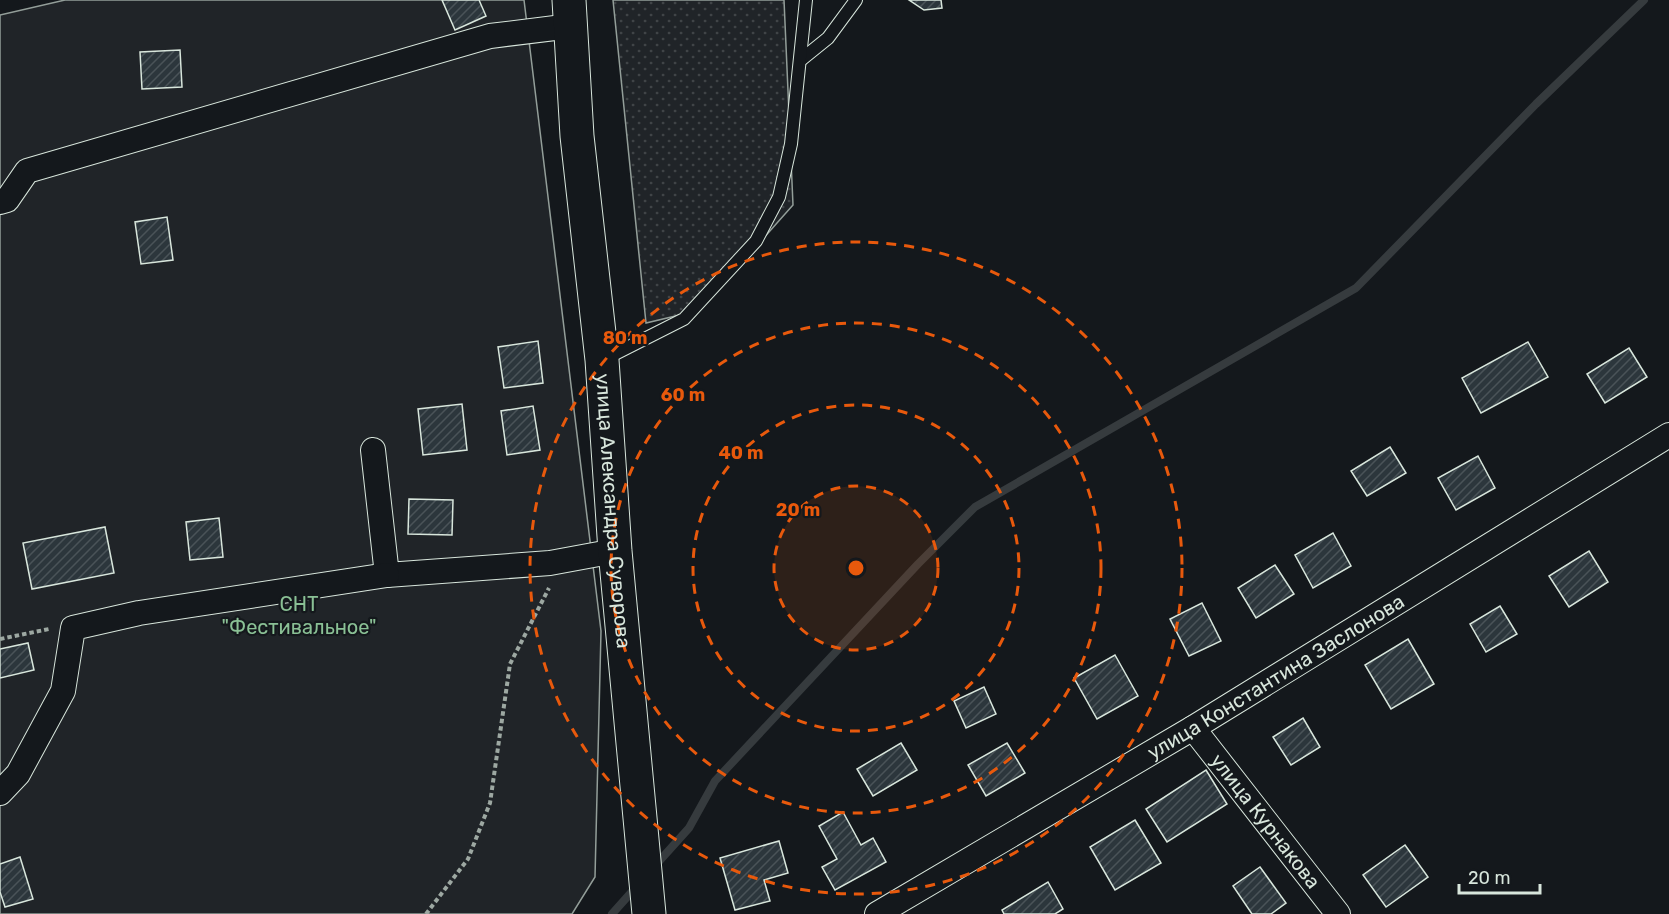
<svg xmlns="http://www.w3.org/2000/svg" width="1669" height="914" font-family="Rubik,sans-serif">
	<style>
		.grass { fill: url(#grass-dots); stroke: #939e99; stroke-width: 1.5 }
		.green { fill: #202428; stroke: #939e99; stroke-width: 1.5 }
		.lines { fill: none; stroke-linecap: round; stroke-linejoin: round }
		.stream { stroke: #363b3e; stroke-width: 8 }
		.building { fill: url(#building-hatch); stroke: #d8e6dc; stroke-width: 1.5 }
		.service-casing { stroke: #d8e6dc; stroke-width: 14 }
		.minor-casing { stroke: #d8e6dc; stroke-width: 26 }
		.primary-casing { stroke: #d8e6dc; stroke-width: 35 }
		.path { stroke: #9da8a2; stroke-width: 4; stroke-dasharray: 4.5 3; stroke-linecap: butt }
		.service { stroke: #14181c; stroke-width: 12 }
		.minor { stroke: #14181c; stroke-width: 24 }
		.primary { stroke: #14181c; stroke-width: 33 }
		.ring { fill: none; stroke: #e8590c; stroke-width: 3; stroke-dasharray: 10 8 }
		.labels { text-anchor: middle; stroke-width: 4.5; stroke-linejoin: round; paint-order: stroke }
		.street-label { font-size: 20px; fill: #d8e6dc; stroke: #14181c }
		.park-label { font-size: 20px; fill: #8ac095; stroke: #14181c }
		.centre { fill: #e8590c; stroke: #14181c; stroke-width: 3 }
		.ring-label { font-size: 18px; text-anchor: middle; font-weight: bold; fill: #e8590c; stroke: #14181c; stroke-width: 4.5; stroke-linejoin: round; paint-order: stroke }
	</style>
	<defs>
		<pattern id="grass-dots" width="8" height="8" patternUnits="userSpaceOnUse" patternTransform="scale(1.5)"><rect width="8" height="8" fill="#202428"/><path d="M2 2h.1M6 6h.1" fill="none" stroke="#404447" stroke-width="1.8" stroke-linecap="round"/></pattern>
		<pattern id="building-hatch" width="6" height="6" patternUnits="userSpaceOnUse" patternTransform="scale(1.5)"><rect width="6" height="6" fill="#2c363c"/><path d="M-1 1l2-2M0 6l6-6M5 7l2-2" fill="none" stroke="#4a5358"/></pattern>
	</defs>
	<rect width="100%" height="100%" fill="#14181c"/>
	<!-- grass -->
	<path class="grass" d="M 613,0 L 784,0 L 793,205 L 737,268 L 688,313 L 646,323 Z"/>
	<!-- green -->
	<path class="green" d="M 65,0 L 524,0 L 601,631 L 595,877 L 572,914 L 0,914 L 0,15 Z"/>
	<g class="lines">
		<!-- stream -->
		<g class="stream">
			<path d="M 653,868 L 689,828 L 715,781 L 918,564 L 975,507 L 1356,288 L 1536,104 L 1644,0"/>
			<path d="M 612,914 L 637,886"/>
		</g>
	</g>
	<!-- building -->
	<g class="building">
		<path d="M 442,0 L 479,0 L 486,16 L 455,30 Z"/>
		<path d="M 909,0 L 941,0 L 942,8 L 924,10 Z"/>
		<path d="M 180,50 L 182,87 L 142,89 L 140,52 Z"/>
		<path d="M 167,217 L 173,260 L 141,264 L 135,222 Z"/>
		<path d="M 538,341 L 543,383 L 504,388 L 498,347 Z"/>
		<path d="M 1528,342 L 1548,377 L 1481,413 L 1462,378 Z"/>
		<path d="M 1629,348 L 1647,377 L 1605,403 L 1587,374 Z"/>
		<path d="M 462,404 L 467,450 L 423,455 L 418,409 Z"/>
		<path d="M 533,406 L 540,450 L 507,455 L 501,411 Z"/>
		<path d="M 1390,447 L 1406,473 L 1367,496 L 1351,471 Z"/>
		<path d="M 1478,456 L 1495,488 L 1456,510 L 1438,478 Z"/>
		<path d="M 409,499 L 453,500 L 452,535 L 408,534 Z"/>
		<path d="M 219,518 L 223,557 L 190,560 L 186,522 Z"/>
		<path d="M 105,527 L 114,573 L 32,589 L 23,543 Z"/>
		<path d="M 1333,533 L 1351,566 L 1313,588 L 1295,555 Z"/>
		<path d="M 1589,551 L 1608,582 L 1569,607 L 1549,576 Z"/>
		<path d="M 1275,565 L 1294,594 L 1256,618 L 1238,588 Z"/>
		<path d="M 1202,603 L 1221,641 L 1189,656 L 1170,619 Z"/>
		<path d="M 1500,606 L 1517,634 L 1486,652 L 1470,624 Z"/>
		<path d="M 1408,639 L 1434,684 L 1391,709 L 1365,665 Z"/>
		<path d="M 28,643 L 34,670 L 0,678 L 0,649 Z"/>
		<path d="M 1115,655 L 1138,696 L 1097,719 L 1074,678 Z"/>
		<path d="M 984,687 L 996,714 L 966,728 L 954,701 Z"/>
		<path d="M 1303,718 L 1320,747 L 1291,765 L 1273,737 Z"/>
		<path d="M 901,743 L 917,770 L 873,796 L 857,769 Z"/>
		<path d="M 1007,743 L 1025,773 L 986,796 L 968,765 Z"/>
		<path d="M 1206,770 L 1227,804 L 1167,842 L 1146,809 Z"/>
		<path d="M 843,812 L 861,845 L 873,838 L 886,862 L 835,890 L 822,867 L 837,859 L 819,826 Z"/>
		<path d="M 1135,820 L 1161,863 L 1115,890 L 1090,847 Z"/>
		<path d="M 779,841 L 788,873 L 764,880 L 770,901 L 735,910 L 720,858 Z"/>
		<path d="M 1405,845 L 1428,877 L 1386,907 L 1363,875 Z"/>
		<path d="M 20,857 L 33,899 L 5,907 L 0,892 L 0,864 Z"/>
		<path d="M 1260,867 L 1286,903 L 1271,914 L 1252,914 L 1233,886 Z"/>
		<path d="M 1048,882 L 1063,909 L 1055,914 L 1004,914 L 1002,910 Z"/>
	</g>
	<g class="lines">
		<!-- service casing -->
		<g class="service-casing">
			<g id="service">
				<path d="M 802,59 L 828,38 L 856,0"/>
				<path d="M 603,360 L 684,319 L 756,241 L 779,197 L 791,144 L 806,0"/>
			</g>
		</g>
		<!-- minor casing -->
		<g class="minor-casing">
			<g id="minor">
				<path d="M 0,202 L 7,200 L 27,171 L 490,36 L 571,26"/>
				<path d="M 373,450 L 387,575 L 550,563 L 615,551"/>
				<path id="s1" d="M 1193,728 L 1338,914"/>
				<path d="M 0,793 L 18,774 L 63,691 L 73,628 L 139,613 L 387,575"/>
				<path id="s2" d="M 877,914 L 1193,728 L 1669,435"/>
			</g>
		</g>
		<!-- primary casing -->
		<g class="primary-casing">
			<g id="primary">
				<path id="s3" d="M 569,0 L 577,136 L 602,360 L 615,551 L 649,914"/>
			</g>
		</g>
		<!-- path -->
		<g class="path">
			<path d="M 0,639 L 49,629"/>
			<path d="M 426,914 L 468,859 L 490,803 L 510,664 L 549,588"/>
		</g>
		<!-- service -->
		<use href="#service" class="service"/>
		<!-- minor -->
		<use href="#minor" class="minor"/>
		<!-- primary -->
		<use href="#primary" class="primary"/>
	</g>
	<!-- distance rings -->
	<circle cx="856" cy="568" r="82" fill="#e8590c" fill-opacity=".12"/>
	<g class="ring">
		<circle cx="856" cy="568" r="82"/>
		<circle cx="856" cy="568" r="163"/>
		<circle cx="856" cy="568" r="245"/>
		<circle cx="856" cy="568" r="326"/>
	</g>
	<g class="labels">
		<!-- street labels -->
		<g class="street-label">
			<text dy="7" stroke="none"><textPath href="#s3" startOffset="513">улица Александра Суворова</textPath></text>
			<text dy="7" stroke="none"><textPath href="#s2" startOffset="464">улица Константина Заслонова</textPath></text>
			<text dy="7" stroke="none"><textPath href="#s1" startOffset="118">улица Курнакова</textPath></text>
		</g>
		<!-- park labels -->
		<g class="park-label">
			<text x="299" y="611">СНТ<tspan x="299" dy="23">"Фестивальное"</tspan></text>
		</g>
	</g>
	<circle cx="856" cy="568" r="9" class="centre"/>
	<g class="ring-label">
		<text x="625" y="344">80 m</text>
		<text x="683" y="401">60 m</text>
		<text x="741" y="459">40 m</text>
		<text x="798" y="516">20 m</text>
	</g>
	<!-- scale -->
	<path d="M1459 884v9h81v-9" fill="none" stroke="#d8e6dc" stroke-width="3"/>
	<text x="1468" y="884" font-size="18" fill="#d8e6dc" stroke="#14181c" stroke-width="4.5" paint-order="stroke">20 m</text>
</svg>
